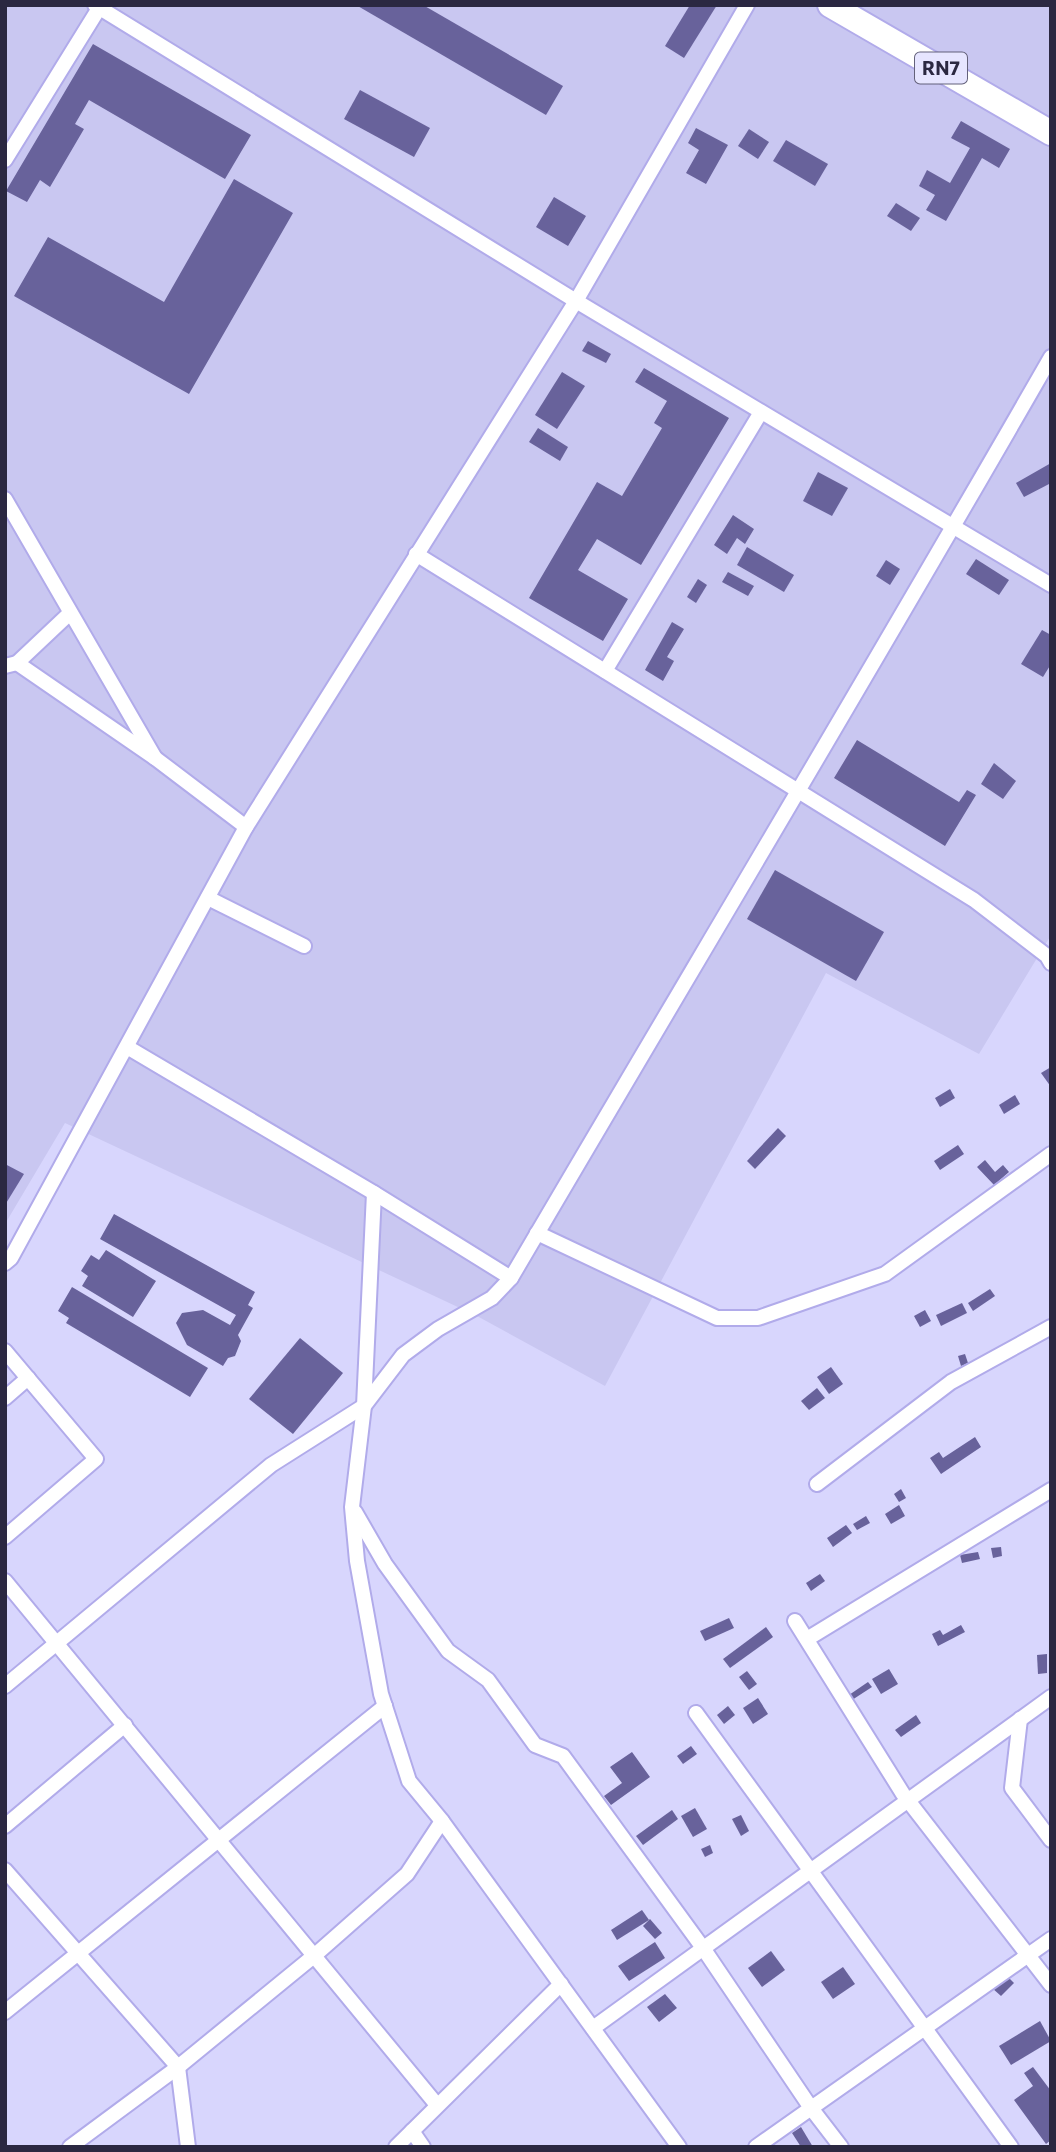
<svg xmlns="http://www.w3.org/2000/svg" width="1056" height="2152" font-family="Commissioner,sans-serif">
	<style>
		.built { fill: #c9c7f1 }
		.building { fill: #68629b }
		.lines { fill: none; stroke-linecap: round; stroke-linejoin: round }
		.street-casing { stroke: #b1abea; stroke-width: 18 }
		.highway-casing { stroke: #b1abea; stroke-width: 28 }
		.street { stroke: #fff; stroke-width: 14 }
		.highway { stroke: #fff; stroke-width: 24 }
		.labels { text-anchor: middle; stroke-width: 7; stroke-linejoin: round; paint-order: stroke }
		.shield { fill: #e6e5ff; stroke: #63617a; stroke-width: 2 }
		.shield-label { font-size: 19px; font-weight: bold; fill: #2b2841 }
	</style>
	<rect width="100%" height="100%" fill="#d8d6fd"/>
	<!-- built -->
	<path class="built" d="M 5,5 L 1051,5 L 1051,935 L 979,1054 L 826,973 L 605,1386 L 477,1316 L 65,1123 L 5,1224 Z"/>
	<!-- building -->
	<g class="building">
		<path d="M 356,5 L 423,5 L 563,86 L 546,115 Z"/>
		<path d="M 690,5 L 717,5 L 684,58 L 665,46 Z"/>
		<path d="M 93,44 L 251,135 L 225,179 L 89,100 L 75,124 L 84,129 L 50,187 L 40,180 L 27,202 L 6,191 Z"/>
		<path d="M 360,90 L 430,128 L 414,157 L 344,119 Z"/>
		<path d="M 961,121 L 1010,149 L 999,168 L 982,158 L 946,221 L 926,210 L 935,195 L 919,186 L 927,170 L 950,183 L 970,148 L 951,138 Z"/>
		<path d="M 696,128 L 728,145 L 706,184 L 686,173 L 699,150 L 688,143 Z"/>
		<path d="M 749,129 L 769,142 L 758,159 L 738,146 Z"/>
		<path d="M 786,140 L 828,164 L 815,186 L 773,161 Z"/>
		<path d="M 234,179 L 293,213 L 189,394 L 14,296 L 48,237 L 164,302 Z"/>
		<path d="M 554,197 L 586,216 L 568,246 L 536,227 Z"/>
		<path d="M 896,203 L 920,218 L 911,231 L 887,216 Z"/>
		<path d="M 588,341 L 611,354 L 606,363 L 582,351 Z"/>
		<path d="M 644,368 L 729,418 L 641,565 L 597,539 L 578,570 L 628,599 L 603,641 L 529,598 L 597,482 L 622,496 L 662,428 L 654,423 L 667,401 L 635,382 Z"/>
		<path d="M 562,372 L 585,386 L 557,429 L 535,415 Z"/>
		<path d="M 538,428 L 568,447 L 560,461 L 529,442 Z"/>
		<path d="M 1051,463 L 1051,483 L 1024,497 L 1016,483 Z"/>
		<path d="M 818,472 L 848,488 L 832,516 L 803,501 Z"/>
		<path d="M 733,515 L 754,529 L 745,544 L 737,538 L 727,554 L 714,545 Z"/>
		<path d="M 747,547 L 794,575 L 784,592 L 737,565 Z"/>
		<path d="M 976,559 L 1009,580 L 999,595 L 966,574 Z"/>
		<path d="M 886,560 L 900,569 L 890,585 L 876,576 Z"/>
		<path d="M 728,572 L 754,586 L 748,596 L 722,582 Z"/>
		<path d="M 698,579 L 707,585 L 696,603 L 687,597 Z"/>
		<path d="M 672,622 L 684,629 L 667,657 L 674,661 L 663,681 L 645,670 Z"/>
		<path d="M 1042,630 L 1051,635 L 1051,664 L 1043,677 L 1021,664 Z"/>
		<path d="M 857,740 L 959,802 L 967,790 L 976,795 L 945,846 L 834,778 Z"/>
		<path d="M 994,763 L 1016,781 L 1003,799 L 981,784 Z"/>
		<path d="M 775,870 L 884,932 L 856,981 L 747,919 Z"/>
		<path d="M 1051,1067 L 1051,1087 L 1041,1073 Z"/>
		<path d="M 950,1089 L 955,1098 L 940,1107 L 935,1098 Z"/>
		<path d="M 1015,1095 L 1020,1104 L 1004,1114 L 999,1105 Z"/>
		<path d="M 778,1128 L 786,1136 L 755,1169 L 747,1161 Z"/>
		<path d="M 958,1145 L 964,1154 L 940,1170 L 934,1161 Z"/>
		<path d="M 985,1160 L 995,1172 L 1003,1165 L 1009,1172 L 994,1185 L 977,1167 Z"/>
		<path d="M 5,1164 L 24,1174 L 5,1205 Z"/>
		<path d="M 114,1214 L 255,1292 L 248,1305 L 253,1308 L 238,1335 L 241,1341 L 235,1356 L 228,1358 L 223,1366 L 187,1345 L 176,1323 L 182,1313 L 203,1310 L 230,1325 L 236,1315 L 100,1239 Z"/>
		<path d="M 106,1250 L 156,1281 L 133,1317 L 82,1286 L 88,1276 L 81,1271 L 91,1255 L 99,1260 Z"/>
		<path d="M 72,1287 L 208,1368 L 190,1397 L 66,1323 L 69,1318 L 58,1311 Z"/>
		<path d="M 990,1289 L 995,1296 L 973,1311 L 968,1303 Z"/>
		<path d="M 962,1303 L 967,1313 L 941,1326 L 936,1315 Z"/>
		<path d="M 925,1310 L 931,1321 L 920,1327 L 914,1316 Z"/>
		<path d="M 300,1338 L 343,1373 L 293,1434 L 249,1399 Z"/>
		<path d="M 965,1354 L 968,1363 L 961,1366 L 958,1356 Z"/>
		<path d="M 831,1367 L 843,1384 L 829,1394 L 817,1377 Z"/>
		<path d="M 817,1388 L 825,1398 L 809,1410 L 801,1401 Z"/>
		<path d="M 975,1437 L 981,1447 L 941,1474 L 930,1458 L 939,1452 L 943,1458 Z"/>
		<path d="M 901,1489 L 906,1498 L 899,1502 L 894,1494 Z"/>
		<path d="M 899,1505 L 905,1516 L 891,1524 L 885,1514 Z"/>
		<path d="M 866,1516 L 870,1523 L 857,1530 L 853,1524 Z"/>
		<path d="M 846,1525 L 852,1533 L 833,1547 L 827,1538 Z"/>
		<path d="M 1001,1547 L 1002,1556 L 993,1558 L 991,1548 Z"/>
		<path d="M 978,1552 L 980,1559 L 962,1563 L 960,1555 Z"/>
		<path d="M 820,1574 L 825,1581 L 811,1591 L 806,1583 Z"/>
		<path d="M 729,1618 L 734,1628 L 705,1641 L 700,1631 Z"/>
		<path d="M 961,1625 L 965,1632 L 938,1646 L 932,1634 L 940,1630 L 943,1635 Z"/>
		<path d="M 766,1627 L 773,1637 L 730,1668 L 723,1659 Z"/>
		<path d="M 1047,1654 L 1047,1673 L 1038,1674 L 1037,1655 Z"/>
		<path d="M 889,1669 L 898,1684 L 881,1694 L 872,1679 Z"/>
		<path d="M 747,1671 L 757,1684 L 749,1690 L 739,1677 Z"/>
		<path d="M 868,1682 L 872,1687 L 852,1700 L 849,1695 Z"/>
		<path d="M 758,1698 L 768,1714 L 753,1724 L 743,1708 Z"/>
		<path d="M 728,1706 L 735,1715 L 724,1724 L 717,1715 Z"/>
		<path d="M 916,1715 L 921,1723 L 901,1737 L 895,1730 Z"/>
		<path d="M 691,1746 L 697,1754 L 683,1764 L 677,1756 Z"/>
		<path d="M 632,1752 L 650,1777 L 611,1805 L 604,1796 L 622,1783 L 610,1767 Z"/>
		<path d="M 695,1808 L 707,1829 L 693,1837 L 681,1816 Z"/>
		<path d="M 672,1810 L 678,1819 L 643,1845 L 636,1836 Z"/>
		<path d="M 741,1815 L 749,1831 L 741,1836 L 732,1819 Z"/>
		<path d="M 710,1845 L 713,1853 L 705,1857 L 701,1849 Z"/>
		<path d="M 642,1910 L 649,1920 L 617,1940 L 611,1930 Z"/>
		<path d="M 650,1919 L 662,1933 L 655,1939 L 643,1926 Z"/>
		<path d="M 655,1942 L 665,1958 L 629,1981 L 618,1966 Z"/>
		<path d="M 771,1951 L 785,1970 L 762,1987 L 748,1968 Z"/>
		<path d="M 843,1967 L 855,1984 L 833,1999 L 821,1982 Z"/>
		<path d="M 1006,1975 L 1014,1983 L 1001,1996 L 992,1988 Z"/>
		<path d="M 665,1994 L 677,2008 L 659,2022 L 647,2007 Z"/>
		<path d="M 1040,2021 L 1051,2041 L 1011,2065 L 999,2046 Z"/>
		<path d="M 1033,2067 L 1051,2091 L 1051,2140 L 1046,2144 L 1014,2100 L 1033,2086 L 1024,2073 Z"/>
		<path d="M 801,2127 L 813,2147 L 801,2147 L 792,2133 Z"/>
	</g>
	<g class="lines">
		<!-- street casing -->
		<g class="street-casing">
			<g id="street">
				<path d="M 95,5 L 576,301 L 1051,585"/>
				<path d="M 5,160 L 101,5"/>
				<path d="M 5,499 L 155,758"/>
				<path d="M 416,554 L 974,900 L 1047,956 L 1051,963"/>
				<path d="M 17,663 L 70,613"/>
				<path d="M 5,666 L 17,663 L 155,758 L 246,827"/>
				<path d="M 605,671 L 761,412"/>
				<path d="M 208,898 L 304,946"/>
				<path d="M 127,1047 L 374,1193 L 511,1278"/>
				<path d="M 374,1193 L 364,1406 L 352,1507 L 357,1561 L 381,1694 L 409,1781 L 442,1821 L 679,2147"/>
				<path d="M 537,1233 L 717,1318 L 758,1318 L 885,1274 L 1051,1154"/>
				<path d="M 5,1263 L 11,1258 L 246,827 L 576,301 L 747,5"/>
				<path d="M 5,1351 L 96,1459 L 5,1537"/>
				<path d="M 5,1398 L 28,1378"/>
				<path d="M 817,1484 L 951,1382 L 1051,1327"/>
				<path d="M 355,1512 L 385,1564 L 448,1651 L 488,1680 L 535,1745 L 563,1756 L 703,1948 L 811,2108 L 841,2147"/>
				<path d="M 5,1581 L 437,2105"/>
				<path d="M 795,1621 L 903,1794 L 1051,1985"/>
				<path d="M 807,1639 L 1051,1490"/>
				<path d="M 5,1686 L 271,1465 L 364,1406 L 403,1355 L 438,1329 L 492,1298 L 511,1278 C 691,971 874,666 1051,357"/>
				<path d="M 696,1713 L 1011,2147"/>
				<path d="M 1020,1719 L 1012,1788 L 1051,1840"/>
				<path d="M 5,1826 L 125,1725"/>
				<path d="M 5,1870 L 178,2067 L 188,2147"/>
				<path d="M 5,2012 L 385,1706"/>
				<path d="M 593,2028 L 1051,1697"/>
				<path d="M 412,2131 L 423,2147"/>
				<path d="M 70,2147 L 178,2067 L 315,1955 L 407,1874 L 442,1821"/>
				<path d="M 396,2147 L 561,1984"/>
				<path d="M 756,2147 L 1051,1939"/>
			</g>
		</g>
		<!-- highway casing -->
		<g class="highway-casing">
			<path id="highway" d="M 830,5 L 1051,133"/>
		</g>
		<!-- street -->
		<use href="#street" class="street"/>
		<!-- highway -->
		<use href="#highway" class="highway"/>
	</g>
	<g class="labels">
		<!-- shield labels -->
		<rect class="shield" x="915" y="52.5" width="52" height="31" rx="5"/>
		<g class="shield-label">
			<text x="941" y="75">RN7</text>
		</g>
	</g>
	<!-- border -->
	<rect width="1056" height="2152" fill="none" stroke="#2b2841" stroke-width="14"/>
</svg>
